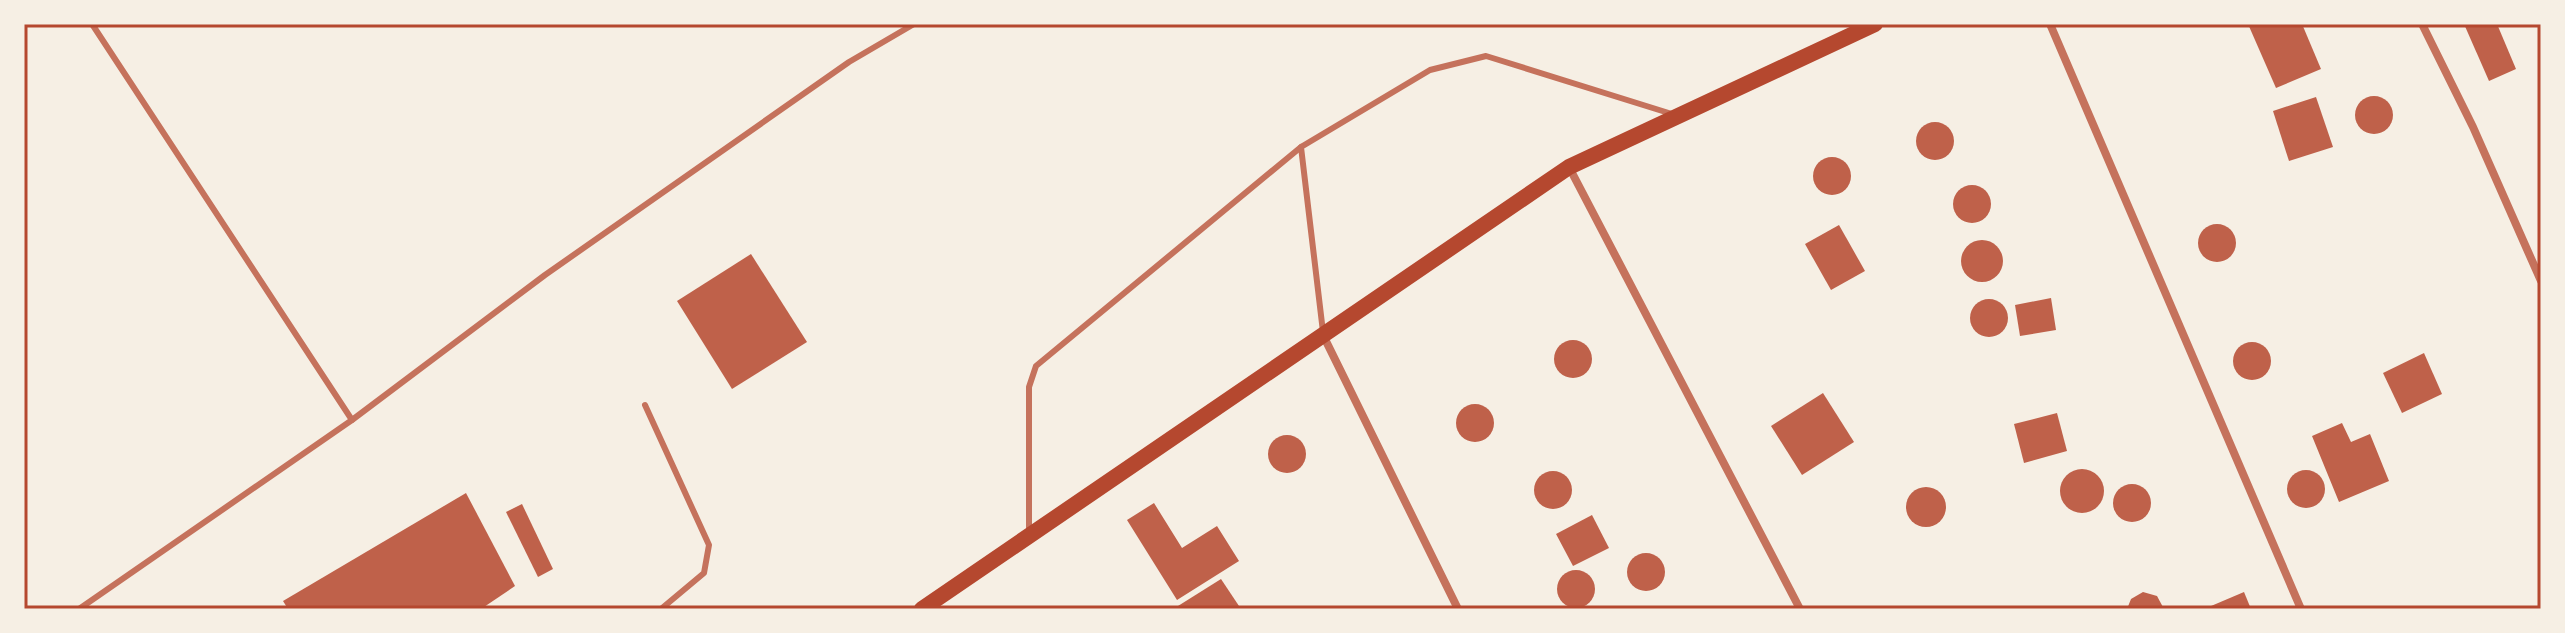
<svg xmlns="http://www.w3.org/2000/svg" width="2565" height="633" font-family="'Noto Sans',sans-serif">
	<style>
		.building { fill: #bf614a }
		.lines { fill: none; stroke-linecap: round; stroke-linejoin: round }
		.service { stroke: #c5725c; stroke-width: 6 }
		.minor { stroke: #c5725c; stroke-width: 8 }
		.secondary { stroke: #b5482f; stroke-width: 16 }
		.neatline { fill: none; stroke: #b5482f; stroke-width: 3 }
	</style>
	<rect width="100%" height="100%" fill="#f6efe4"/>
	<!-- building -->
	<g class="building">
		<path d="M 2248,24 L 2302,24 L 2321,69 L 2276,88 Z"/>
		<path d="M 2464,24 L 2497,24 L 2516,69 L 2489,81 Z"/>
		<circle cx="2374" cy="115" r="19"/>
		<path d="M 2316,97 L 2333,147 L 2289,161 L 2273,111 Z"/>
		<circle cx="1935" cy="141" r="19"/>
		<circle cx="1832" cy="176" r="19"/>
		<circle cx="1972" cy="204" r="19"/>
		<circle cx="2217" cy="243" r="19"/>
		<path d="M 1839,225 L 1865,271 L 1831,290 L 1805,244 Z"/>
		<circle cx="1982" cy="261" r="21"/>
		<path d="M 751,254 L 807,342 L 732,389 L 677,301 Z"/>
		<path d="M 2051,298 L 2056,330 L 2020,336 L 2015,305 Z"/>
		<circle cx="1989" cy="318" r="19"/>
		<circle cx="1573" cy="359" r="19"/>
		<circle cx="2252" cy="361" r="19"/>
		<path d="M 2424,353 L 2442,394 L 2402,413 L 2383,373 Z"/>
		<path d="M 1823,393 L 1854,442 L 1802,475 L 1771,426 Z"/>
		<circle cx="1475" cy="423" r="19"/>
		<path d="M 2057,413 L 2067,451 L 2024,463 L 2014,424 Z"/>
		<path d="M 2342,423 L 2351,442 L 2370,434 L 2389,481 L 2339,502 L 2312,436 Z"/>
		<circle cx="1287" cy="454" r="19"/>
		<circle cx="2082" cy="491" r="22"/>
		<circle cx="2306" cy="489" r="19"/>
		<circle cx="1553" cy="490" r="19"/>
		<circle cx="2132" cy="503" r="19"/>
		<circle cx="1926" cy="507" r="20"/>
		<path d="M 466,493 L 515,586 L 481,609 L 288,609 L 283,601 Z"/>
		<path d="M 1154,503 L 1182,548 L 1217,526 L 1239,561 L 1177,600 L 1127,520 Z"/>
		<path d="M 522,504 L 553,569 L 538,577 L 506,512 Z"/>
		<path d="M 1592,515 L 1609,548 L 1573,566 L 1556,534 Z"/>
		<circle cx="1646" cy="572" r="19"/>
		<circle cx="1576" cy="589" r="19"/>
		<path d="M 1221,579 L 1241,609 L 1180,609 L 1178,606 Z"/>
		<path d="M 2143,592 L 2157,596 L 2164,609 L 2127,609 L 2131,599 Z"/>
		<path d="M 2244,592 L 2251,609 L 2204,609 Z"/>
	</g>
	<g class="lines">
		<!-- service -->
		<g class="service">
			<path d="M 92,24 L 352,420"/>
			<path d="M 1323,332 L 1301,147 L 1430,70 L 1486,56 L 1672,114"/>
			<path d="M 645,405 L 709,545 L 704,573 L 661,609"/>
			<path d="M 1029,534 L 1029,387 L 1036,366 L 1301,147"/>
			<path d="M 79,609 L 352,420 L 545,275 L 849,62 L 914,24"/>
		</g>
		<!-- minor -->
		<g class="minor">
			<path d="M 2050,24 L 2301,609"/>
			<path d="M 2422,24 L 2473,127 L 2541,281"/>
			<path d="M 1569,167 L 1800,609"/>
			<path d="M 1323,335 L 1458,609"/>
		</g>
		<!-- secondary -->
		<path class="secondary" d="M 922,609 L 1569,167 L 1875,24"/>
	</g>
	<!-- border -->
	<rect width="2565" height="633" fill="none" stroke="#f6efe4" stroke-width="52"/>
	<rect x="26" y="26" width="2513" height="581" class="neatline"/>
</svg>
